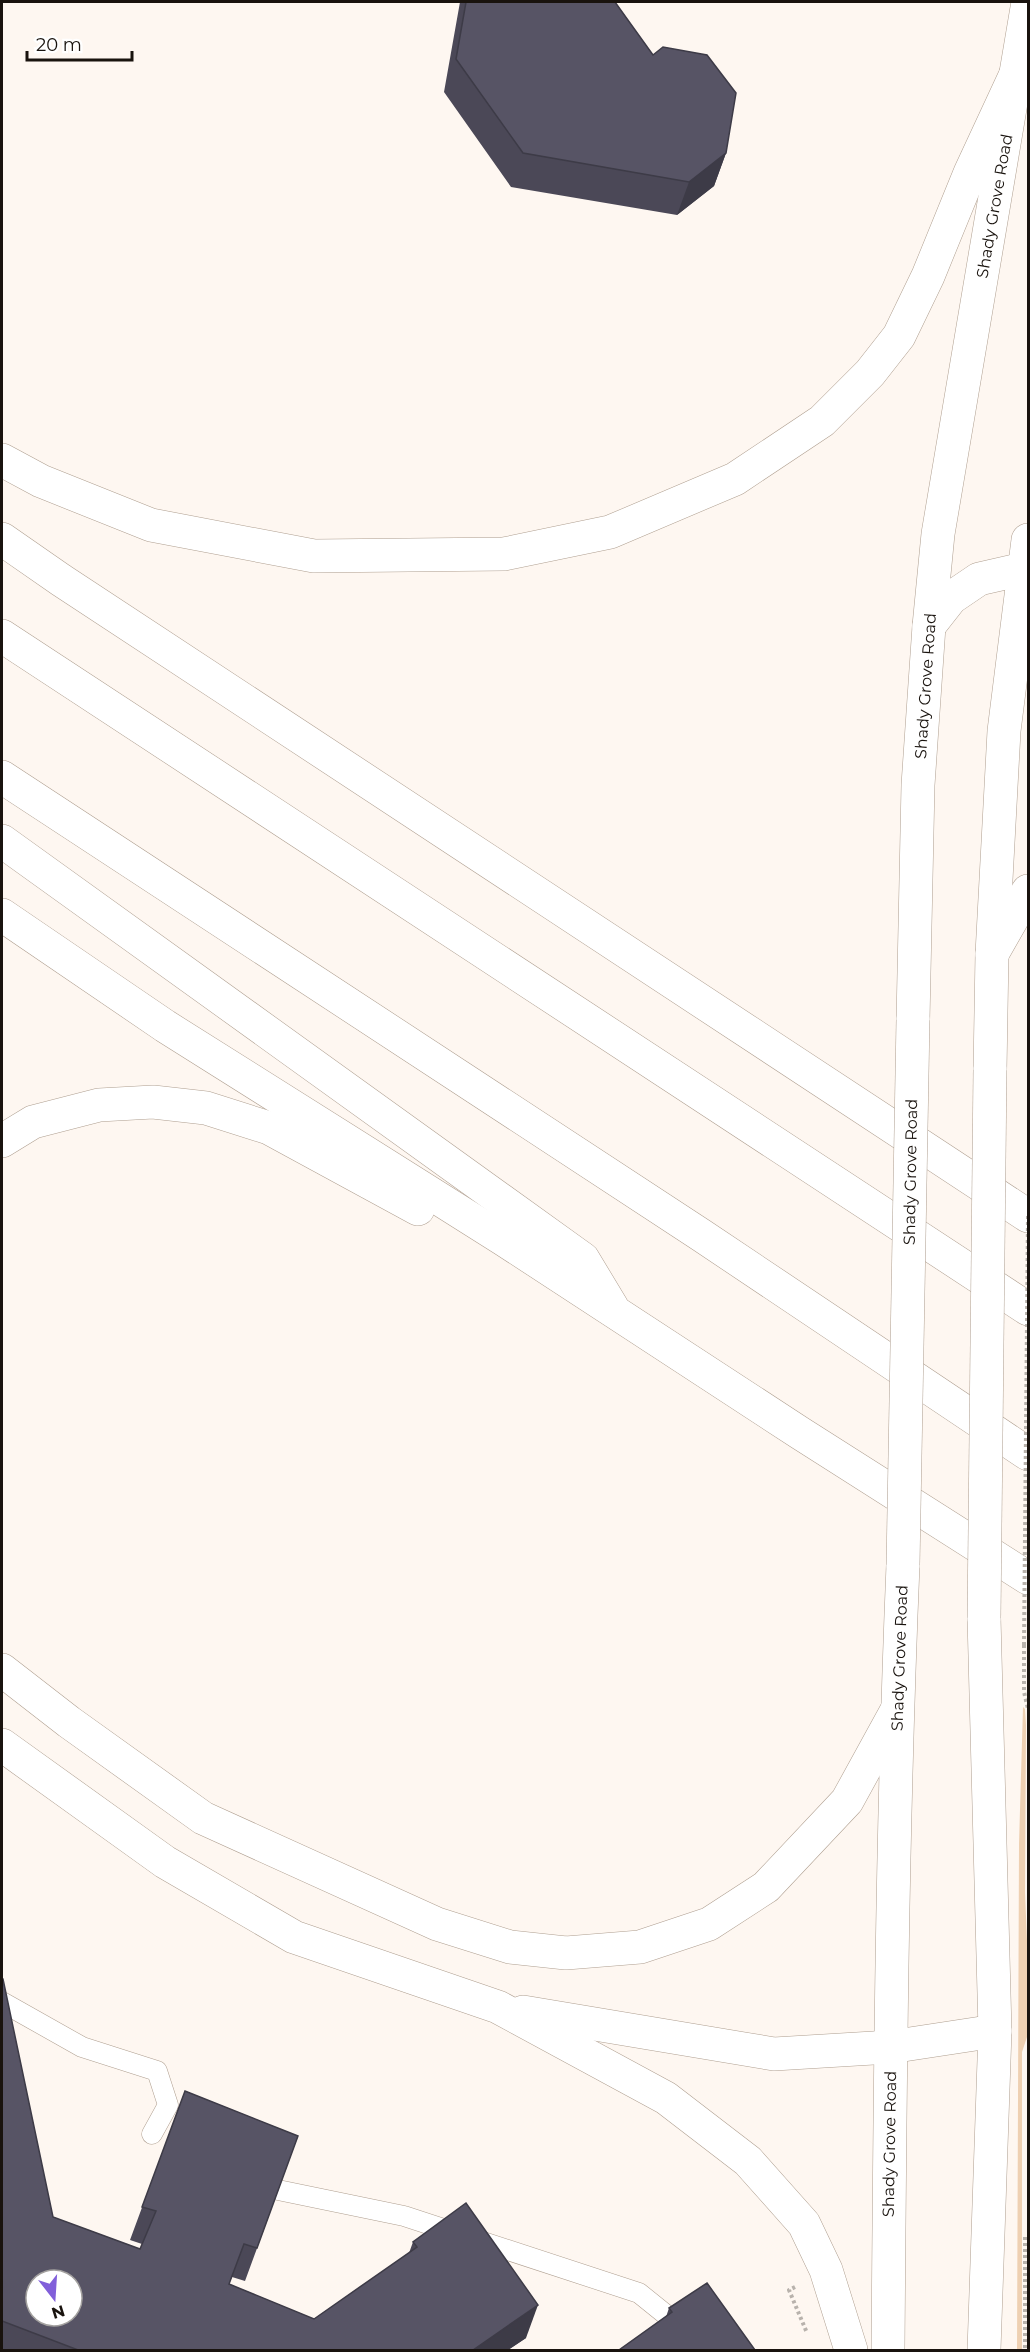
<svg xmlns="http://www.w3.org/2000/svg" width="1030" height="2352" font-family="Montserrat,sans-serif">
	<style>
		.green { fill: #eed0b2 }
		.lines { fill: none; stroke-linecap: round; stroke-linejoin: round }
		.lane-casing { stroke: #af9f90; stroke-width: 21 }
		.primary-casing { stroke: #af9f90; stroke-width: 34 }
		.highway-casing { stroke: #af9f90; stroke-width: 34 }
		.path { stroke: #b8b2ac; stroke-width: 4; stroke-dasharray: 3 3; stroke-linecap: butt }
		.lane { stroke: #fff; stroke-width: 20 }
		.primary { stroke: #fff; stroke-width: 33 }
		.highway { stroke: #fff; stroke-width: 33 }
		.primary-bridge-casing { stroke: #af9f90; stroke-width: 34; stroke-linecap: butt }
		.path-bridge { stroke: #b8b2ac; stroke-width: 4; stroke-dasharray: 3 3; stroke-linecap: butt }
		.primary-bridge { stroke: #fff; stroke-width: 33 }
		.wall { fill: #4b4857 }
		.shaded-wall { fill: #3d3b47 }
		.building { fill: #575465; stroke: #3d3b47; stroke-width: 1.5; fill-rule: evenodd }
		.labels { text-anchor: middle; stroke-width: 6; stroke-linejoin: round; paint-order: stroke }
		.street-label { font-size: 16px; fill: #19130e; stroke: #fff }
	</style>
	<rect width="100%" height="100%" fill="#fef7f1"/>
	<!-- green -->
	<path class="green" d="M 1023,1707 L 1025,1709 L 1026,1725 L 1025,1893 L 1028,1964 L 1028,2034 L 1022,2052 L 1022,2350 L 1017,2350 L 1019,1844 Z"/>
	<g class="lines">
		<!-- lane casing -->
		<g class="lane-casing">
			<g id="lane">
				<path d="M 2,2002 L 82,2047 L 157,2071 L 168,2105 L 152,2134"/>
				<path d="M 278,2190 L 404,2216 L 639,2293 L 680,2326"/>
			</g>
		</g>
		<!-- primary casing -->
		<g class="primary-casing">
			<g id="primary">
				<path d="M 913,1020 L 918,785 L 929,626 L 938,534 L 1028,2"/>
				<path d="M 990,1070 L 992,954 L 1004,731 L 1028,540"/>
				<path d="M 888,2350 C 890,2089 892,1827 903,1565"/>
				<path d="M 984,2350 L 995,2031 L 984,1618"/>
			</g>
		</g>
		<!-- highway casing -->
		<g class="highway-casing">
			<g id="highway">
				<path d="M 2,460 L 41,481 L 151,525 L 314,556 L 504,554 L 610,532 L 735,479 L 822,421 L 870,373 L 899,336 L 928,276 L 970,173 L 1016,74"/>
				<path d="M 2,539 L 61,580 L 1028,1216"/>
				<path d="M 929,626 L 951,598 L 979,579 L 1023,569 L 1028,570"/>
				<path d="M 2,636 L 1028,1309"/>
				<path d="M 2,777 L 701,1235 L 1028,1454"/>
				<path d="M 2,841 L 583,1259 L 612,1307"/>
				<path d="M 2,915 L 165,1026 L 503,1239 L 800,1433 L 1028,1578"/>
				<path d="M 992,954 L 1028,891"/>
				<path d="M 2,1141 L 33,1122 L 99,1105 L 153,1102 L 206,1108 L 269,1128 L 418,1209"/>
				<path d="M 2,1670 L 69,1722 L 203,1818 L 437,1924 L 510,1947 L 566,1953 L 640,1947 L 709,1924 L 766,1887 L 847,1801 L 897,1710"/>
				<path d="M 2,1745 L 165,1862 L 294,1937 L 498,2007 L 666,2098 L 748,2161 L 804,2224 L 826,2270 L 851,2350"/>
				<path d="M 523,2012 L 774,2054 L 890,2047 L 995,2031"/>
			</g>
		</g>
		<!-- path -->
		<g class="path">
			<path d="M 1024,1645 L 1024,1692 L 1028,1709"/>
			<path d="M 1025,2237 L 1025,2350"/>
			<path d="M 795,2287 L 789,2290 L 807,2333"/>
		</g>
		<!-- lane -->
		<use href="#lane" class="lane"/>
		<!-- primary -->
		<use href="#primary" class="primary"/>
		<!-- highway -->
		<use href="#highway" class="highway"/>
		<!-- primary-bridge casing -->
		<g class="primary-bridge-casing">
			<g id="primary-bridge">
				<path d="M 903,1565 L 913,1020"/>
				<path d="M 984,1618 L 990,1070"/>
			</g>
		</g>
		<!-- path-bridge -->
		<path class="path-bridge" d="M 1024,1645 L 1028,1215"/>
		<!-- primary-bridge -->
		<use href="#primary-bridge" class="primary-bridge"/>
	</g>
	<!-- wall -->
	<g class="wall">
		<path d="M 460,2 L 615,2 L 653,55 L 726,153 L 714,186 L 677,215 L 511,187 L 444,92 Z"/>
		<path d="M 2,1979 L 53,2217 L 140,2249 L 142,2244 L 130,2240 L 185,2091 L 298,2136 L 245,2281 L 232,2277 L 229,2284 L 314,2319 L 409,2253 L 413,2242 L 526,2338 L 508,2350 L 2,2350 Z"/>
		<path d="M 669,2308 L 755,2350 L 666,2317 Z"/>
	</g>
	<!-- shaded-wall -->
	<g class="shaded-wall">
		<path d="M 726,153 L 714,186 L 677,215 L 689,182 Z"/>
		<path d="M 538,2305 L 526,2338 L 508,2350 L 473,2350 Z"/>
	</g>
	<!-- building -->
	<g class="building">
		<path d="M 466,2 L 615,2 L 653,55 L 663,47 L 707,55 L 736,93 L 726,153 L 689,182 L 523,153 L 456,59 Z"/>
		<path d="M 2,1979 L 3,1979 L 53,2217 L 140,2249 L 156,2211 L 142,2207 L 185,2091 L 298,2136 L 257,2248 L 244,2244 L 229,2284 L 314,2319 L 417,2247 L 413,2242 L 466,2203 L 538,2305 L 473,2350 L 78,2350 L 2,2321 ZM 36,2280 L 72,2280 L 72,2316 L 36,2316 Z"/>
		<path d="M 707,2283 L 755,2350 L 619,2350 L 672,2312 L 669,2308 Z"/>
	</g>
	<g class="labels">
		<!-- street labels -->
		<g class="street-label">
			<text transform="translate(994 206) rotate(-80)" y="6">Shady Grove Road</text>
			<text transform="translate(925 686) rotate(-86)" y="6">Shady Grove Road</text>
			<text transform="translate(910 1172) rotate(-89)" y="6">Shady Grove Road</text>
			<text transform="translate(899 1658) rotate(-88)" y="6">Shady Grove Road</text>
			<text transform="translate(889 2144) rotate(-89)" y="6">Shady Grove Road</text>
		</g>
	</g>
	<!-- border -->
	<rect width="1030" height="2352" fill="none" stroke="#19130e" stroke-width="6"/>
	<!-- north arrow -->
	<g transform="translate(54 2298) rotate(163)"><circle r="28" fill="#ffffff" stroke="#a3a19f" stroke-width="1.5"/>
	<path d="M0-4.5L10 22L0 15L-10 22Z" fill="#815fda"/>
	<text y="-9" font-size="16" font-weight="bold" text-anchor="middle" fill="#19130e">N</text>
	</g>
	<!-- scale -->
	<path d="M27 51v9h105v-9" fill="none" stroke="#19130e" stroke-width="3"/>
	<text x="36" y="51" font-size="18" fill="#19130e" stroke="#ffffff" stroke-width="4.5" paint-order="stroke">20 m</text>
</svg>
